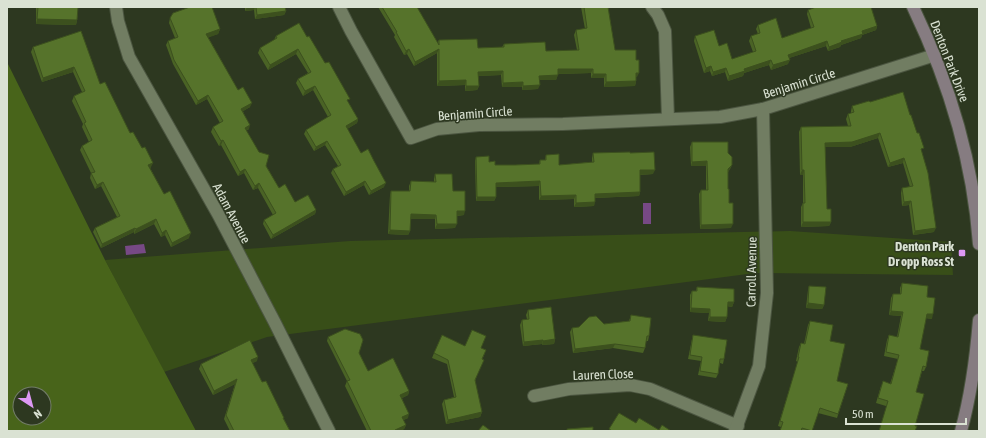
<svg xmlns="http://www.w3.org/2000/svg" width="986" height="438" font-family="'Asap Condensed',sans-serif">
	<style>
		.green { fill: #384e18 }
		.forest { fill: #48641a; fill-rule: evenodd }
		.water { fill: #774985 }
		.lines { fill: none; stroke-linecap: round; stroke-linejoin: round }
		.street-casing { stroke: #4c5641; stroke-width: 14 }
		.secondary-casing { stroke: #4c5641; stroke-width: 14 }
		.street { stroke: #717d62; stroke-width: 12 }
		.secondary { stroke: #867c81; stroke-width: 12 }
		.wall { fill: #4a6325 }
		.shaded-wall { fill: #3c501e }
		.building { fill: #56732b; stroke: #3c501e }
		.poi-dot { fill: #dd98f3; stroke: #2d3820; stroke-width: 1.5 }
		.labels { text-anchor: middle; stroke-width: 3; stroke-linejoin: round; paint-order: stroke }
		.street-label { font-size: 13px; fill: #dae2d3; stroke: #2d3820 }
		.poi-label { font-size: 13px; font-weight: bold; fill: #dae2d3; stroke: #2d3820; text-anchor: end }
	</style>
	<rect width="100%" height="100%" fill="#2d3820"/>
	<!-- green -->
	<path class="green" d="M 790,231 L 951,242 L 953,275 L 755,273 L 267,337 L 164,372 L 105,260 L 350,241 Z"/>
	<!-- forest -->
	<path class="forest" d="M 7,62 L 105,260 L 196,431 L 7,431 ZM 20,394 L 44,394 L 44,418 L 20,418 Z"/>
	<!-- water -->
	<g class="water">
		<rect x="643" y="203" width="8" height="21"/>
		<path d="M 144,244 L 146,253 L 126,255 L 125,246 Z"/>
	</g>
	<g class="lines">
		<!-- street casing -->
		<g class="street-casing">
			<g id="street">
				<path d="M 116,7 L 118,21 L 129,57 L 218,214 L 275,323 L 329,431"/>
				<path d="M 339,7 L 351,31 L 411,138 L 437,129 L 479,125 L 563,124 L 720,117 L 763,109 L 935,55"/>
				<path d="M 652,7 L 658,15 L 665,31 L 668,119"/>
				<path d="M 534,396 L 569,389 L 630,385 L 650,389 L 738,426"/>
				<path d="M 735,431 L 759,366 L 767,293 L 763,109"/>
			</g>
		</g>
		<!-- secondary casing -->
		<g class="secondary-casing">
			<g id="secondary">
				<path d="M 913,7 C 949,82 973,160 979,244"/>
				<path d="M 961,431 C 971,395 976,357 979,320"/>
			</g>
		</g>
		<!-- street -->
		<use href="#street" class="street"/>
		<!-- secondary -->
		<use href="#secondary" class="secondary"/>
	</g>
	<!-- wall -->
	<g class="wall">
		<path d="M 36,7 L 78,7 L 77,20 L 76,25 L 36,24 Z"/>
		<path d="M 245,7 L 285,7 L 286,11 L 284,15 L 255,19 L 254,10 L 245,11 Z"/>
		<path d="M 378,7 L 417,7 L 437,43 L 439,40 L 478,48 L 502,47 L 504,44 L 546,51 L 577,50 L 574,35 L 576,30 L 585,29 L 581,7 L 608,7 L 615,50 L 636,60 L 637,77 L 636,77 L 636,81 L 635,86 L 604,87 L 604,78 L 591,78 L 591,73 L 558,74 L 556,80 L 539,80 L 538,89 L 522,90 L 522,87 L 502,87 L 501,75 L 478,76 L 479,86 L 477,90 L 465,91 L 465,85 L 437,86 L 437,53 L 414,66 L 407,54 L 404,55 L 394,37 L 395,35 Z"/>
		<path d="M 808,10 L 877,26 L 876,30 L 862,35 L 861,38 L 841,45 L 840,47 L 828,51 L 826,46 L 789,58 L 788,64 L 771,70 L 769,65 L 744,73 L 743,76 L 728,81 L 725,72 L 712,76 L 710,71 L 704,73 L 694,41 L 695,36 L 719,46 L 732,59 L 753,52 L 749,41 L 751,36 L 758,34 L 756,29 L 758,25 L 782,38 L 811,28 L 807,14 Z"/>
		<path d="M 170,18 L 220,29 L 218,34 L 208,37 L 238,90 L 250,107 L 243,111 L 249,129 L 246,131 L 279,188 L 295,202 L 316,210 L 315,214 L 271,239 L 263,224 L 264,220 L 273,215 L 258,188 L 253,190 L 244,173 L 238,176 L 221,145 L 219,146 L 211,132 L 213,127 L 220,123 L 207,99 L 196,105 L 173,64 L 166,45 L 168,41 L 175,38 L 169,23 Z"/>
		<path d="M 81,31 L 100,84 L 151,167 L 150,168 L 164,194 L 189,238 L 171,247 L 165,235 L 161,237 L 154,224 L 134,234 L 134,232 L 101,248 L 93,232 L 95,228 L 117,217 L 101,186 L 95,189 L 90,178 L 91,173 L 80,150 L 82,146 L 89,142 L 82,127 L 83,124 L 72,101 L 74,96 L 82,92 L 73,72 L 42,82 L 31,52 L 33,47 Z"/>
		<path d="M 276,36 L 307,37 L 325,63 L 358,119 L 357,123 L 347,129 L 361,153 L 374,162 L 384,187 L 369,195 L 364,185 L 344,196 L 331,173 L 333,169 L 338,166 L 325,145 L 314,151 L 304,134 L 306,130 L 328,117 L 313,90 L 303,96 L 296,83 L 298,79 L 308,73 L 296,54 L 268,70 L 258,53 L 260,48 L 274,40 Z"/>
		<path d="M 870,102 L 922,152 L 934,232 L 913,235 L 909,205 L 902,206 L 901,193 L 902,188 L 910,187 L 903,163 L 888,167 L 878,138 L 850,147 L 825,147 L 827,209 L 831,222 L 829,226 L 801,227 L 801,207 L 803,203 L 803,175 L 800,175 L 799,132 L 801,127 L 848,126 L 846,119 L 848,114 L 851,113 L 851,111 L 852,106 Z"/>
		<path d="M 692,142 L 728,153 L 732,165 L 730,169 L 728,172 L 728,189 L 731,228 L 700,229 L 699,194 L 701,190 L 706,190 L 706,166 L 691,166 L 690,147 Z"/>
		<path d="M 593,153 L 630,153 L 653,174 L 640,175 L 640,192 L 639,196 L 595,198 L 594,206 L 574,207 L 574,199 L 539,200 L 539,186 L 496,187 L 496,197 L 494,201 L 476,201 L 475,161 L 476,157 L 489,162 L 495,165 L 515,165 L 539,164 L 540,160 L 545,160 L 546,155 L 559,165 L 592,162 L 592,158 Z"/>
		<path d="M 435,174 L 453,191 L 464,215 L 457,216 L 455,228 L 435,229 L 435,219 L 410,219 L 410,231 L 408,235 L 388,234 L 390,195 L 391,191 L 409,191 L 409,186 L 411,181 L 434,182 L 434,179 Z"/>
		<path d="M 902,283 L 927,297 L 932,319 L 926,318 L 920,349 L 926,367 L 924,371 L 922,371 L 916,392 L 915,431 L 886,406 L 876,403 L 881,386 L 890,384 L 898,359 L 884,356 L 887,340 L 889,335 L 897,337 L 901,316 L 889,315 L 891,298 L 893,294 L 900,294 L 900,288 Z"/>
		<path d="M 809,286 L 824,305 L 822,309 L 806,308 L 808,290 Z"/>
		<path d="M 697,287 L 734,302 L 732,307 L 727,306 L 727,317 L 725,322 L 708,321 L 709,313 L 690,312 L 690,295 L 692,291 L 696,291 Z"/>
		<path d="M 528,310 L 555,339 L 554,344 L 542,345 L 542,344 L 523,346 L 520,325 L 522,320 L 527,319 L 526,315 Z"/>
		<path d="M 631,315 L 649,336 L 648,341 L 646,341 L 645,348 L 643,353 L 613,348 L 573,353 L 570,332 L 572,328 L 629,321 Z"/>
		<path d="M 810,321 L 830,341 L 837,381 L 848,384 L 837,418 L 818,413 L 812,431 L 780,431 L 781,427 L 778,426 L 798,362 L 796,361 L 799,347 L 801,343 L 804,344 L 808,325 Z"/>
		<path d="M 693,335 L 724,359 L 723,364 L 720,363 L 718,374 L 716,378 L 698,375 L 701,361 L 688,359 L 692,339 Z"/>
		<path d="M 328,337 L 359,353 L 368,371 L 409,391 L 408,395 L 402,398 L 408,418 L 403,420 L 406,425 L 404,429 L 400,431 L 367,431 L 345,386 L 347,381 L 327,341 Z"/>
		<path d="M 465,346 L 481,348 L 486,350 L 482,360 L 475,381 L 482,412 L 480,417 L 446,424 L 442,404 L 444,400 L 454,397 L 447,364 L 432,358 L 434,353 Z"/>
		<path d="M 257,361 L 252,363 L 262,382 L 284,418 L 284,419 L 290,431 L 230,431 L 224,419 L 235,384 L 213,395 L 199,369 L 201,364 Z"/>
	</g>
	<!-- shaded-wall -->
	<g class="shaded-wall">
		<path d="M 247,7 L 255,7 L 254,10 L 245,11 Z"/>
		<path d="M 286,11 L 284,15 L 255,19 L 257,15 Z"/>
		<path d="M 37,19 L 77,20 L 76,25 L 36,24 Z"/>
		<path d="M 877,26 L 876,30 L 862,35 L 861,38 L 841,45 L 840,47 L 828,51 L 829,47 L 862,31 Z"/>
		<path d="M 220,29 L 218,34 L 205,39 L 206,34 Z"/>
		<path d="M 827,41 L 826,46 L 786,59 L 788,55 Z"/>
		<path d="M 298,49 L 296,54 L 268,70 L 270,65 Z"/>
		<path d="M 409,49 L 407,54 L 404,55 L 406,51 Z"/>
		<path d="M 439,49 L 437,53 L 414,66 L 415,62 Z"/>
		<path d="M 771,60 L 769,65 L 744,73 L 743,76 L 728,81 L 729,76 L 744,69 Z"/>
		<path d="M 790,60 L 788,64 L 771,70 L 773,65 Z"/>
		<path d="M 711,66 L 710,71 L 704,73 L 706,68 Z"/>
		<path d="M 74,67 L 73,72 L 42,82 L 43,78 Z"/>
		<path d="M 726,68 L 725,72 L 712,76 L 713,72 Z"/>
		<path d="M 558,69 L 593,69 L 591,73 L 556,74 Z"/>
		<path d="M 503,71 L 501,75 L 477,76 L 478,72 Z"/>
		<path d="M 636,73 L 639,73 L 637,77 L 635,77 Z"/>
		<path d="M 593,74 L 606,74 L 604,78 L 591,78 Z"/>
		<path d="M 558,75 L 556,80 L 538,80 L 539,76 Z"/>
		<path d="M 466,80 L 465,85 L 437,86 L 439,81 Z"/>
		<path d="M 636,81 L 635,86 L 604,87 L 606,82 Z"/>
		<path d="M 523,82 L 522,87 L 502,87 L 503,83 Z"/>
		<path d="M 540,85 L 538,89 L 522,90 L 523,86 Z"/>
		<path d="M 315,86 L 313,90 L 303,96 L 305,91 Z"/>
		<path d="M 466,86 L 479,86 L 477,90 L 465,91 Z"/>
		<path d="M 208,95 L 207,99 L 196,105 L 198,101 Z"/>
		<path d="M 252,103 L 250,107 L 240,113 L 241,109 Z"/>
		<path d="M 358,119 L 357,123 L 344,131 L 346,126 Z"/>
		<path d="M 250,125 L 249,129 L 243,132 L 245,128 Z"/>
		<path d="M 880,133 L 878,138 L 850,147 L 824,147 L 825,143 Z"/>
		<path d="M 223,140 L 221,145 L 219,146 L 221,141 Z"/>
		<path d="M 327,141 L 325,145 L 314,151 L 316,147 Z"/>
		<path d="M 904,158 L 903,163 L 888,167 L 890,163 Z"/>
		<path d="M 707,161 L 706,166 L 691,166 L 692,162 Z"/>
		<path d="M 153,163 L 151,167 L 147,169 L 148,165 Z"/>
		<path d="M 732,165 L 730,169 L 727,174 L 728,169 Z"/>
		<path d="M 245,169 L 244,173 L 238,176 L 240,172 Z"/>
		<path d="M 640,170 L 655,170 L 653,174 L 638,175 Z"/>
		<path d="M 802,170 L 804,170 L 803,175 L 800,175 Z"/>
		<path d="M 365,181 L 364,185 L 344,196 L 346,192 Z"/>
		<path d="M 540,181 L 539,186 L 494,187 L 496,183 Z"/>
		<path d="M 103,182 L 101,186 L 95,189 L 97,185 Z"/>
		<path d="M 259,183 L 258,188 L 253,190 L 255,186 Z"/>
		<path d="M 386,183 L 384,187 L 369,195 L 371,191 Z"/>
		<path d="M 640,192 L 639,196 L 593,198 L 595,194 Z"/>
		<path d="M 576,195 L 574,199 L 539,200 L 541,196 Z"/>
		<path d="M 477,197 L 496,197 L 494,201 L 476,201 Z"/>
		<path d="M 911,201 L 909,205 L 902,206 L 904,202 Z"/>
		<path d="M 595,202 L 594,206 L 574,207 L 576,203 Z"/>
		<path d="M 316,210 L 315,214 L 271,239 L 273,235 Z"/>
		<path d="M 457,211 L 465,211 L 464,215 L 455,216 Z"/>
		<path d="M 411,214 L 436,215 L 435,219 L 409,219 Z"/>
		<path d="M 156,219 L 154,224 L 134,234 L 136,229 Z"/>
		<path d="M 803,222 L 831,222 L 829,226 L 801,227 Z"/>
		<path d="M 437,224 L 457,224 L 455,228 L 435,229 Z"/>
		<path d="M 733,224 L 731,228 L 700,229 L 701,225 Z"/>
		<path d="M 135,228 L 134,232 L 101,248 L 102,244 Z"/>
		<path d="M 936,228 L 934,232 L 913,235 L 915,231 Z"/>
		<path d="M 166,230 L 165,235 L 161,237 L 162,233 Z"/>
		<path d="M 390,230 L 410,231 L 408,235 L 388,234 Z"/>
		<path d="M 191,233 L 189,238 L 171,247 L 172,243 Z"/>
		<path d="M 728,302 L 734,302 L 732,307 L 726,306 Z"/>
		<path d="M 808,303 L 824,305 L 822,309 L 806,308 Z"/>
		<path d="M 691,308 L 710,309 L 709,313 L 690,312 Z"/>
		<path d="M 891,311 L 903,312 L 901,316 L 889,315 Z"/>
		<path d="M 927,314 L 933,314 L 932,319 L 925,318 Z"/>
		<path d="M 710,317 L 727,317 L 725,322 L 708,321 Z"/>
		<path d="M 555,339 L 554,344 L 542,345 L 543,341 Z"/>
		<path d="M 543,340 L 542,344 L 523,346 L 524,342 Z"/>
		<path d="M 615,344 L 613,348 L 573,353 L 575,349 Z"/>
		<path d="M 258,357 L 257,361 L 249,365 L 251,360 Z"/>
		<path d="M 237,379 L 235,384 L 213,395 L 214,391 Z"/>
		<path d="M 409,391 L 408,395 L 398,400 L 400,395 Z"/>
		<path d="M 482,412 L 480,417 L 446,424 L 448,420 Z"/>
		<path d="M 409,414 L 408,418 L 400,422 L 402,417 Z"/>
		<path d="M 406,425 L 404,429 L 400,431 L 395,431 L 395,430 Z"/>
	</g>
	<!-- building -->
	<g class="building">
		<path d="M 38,7 L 78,7 L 77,20 L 37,19 Z"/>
		<path d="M 190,7 L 212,7 L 220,29 L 206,34 L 238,90 L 243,87 L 252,103 L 241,109 L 250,125 L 245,128 L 259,152 L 269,155 L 266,166 L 279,188 L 285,184 L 295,202 L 308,195 L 316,210 L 273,235 L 264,220 L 276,213 L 259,183 L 255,186 L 245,169 L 240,172 L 223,140 L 221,141 L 213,127 L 223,121 L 208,95 L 198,101 L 174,60 L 168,41 L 178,37 L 170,18 L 173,13 Z"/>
		<path d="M 256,7 L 285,7 L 286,11 L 257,15 Z"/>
		<path d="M 382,7 L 417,7 L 439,45 L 439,40 L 477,39 L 478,48 L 504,47 L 504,44 L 545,42 L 546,51 L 579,50 L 576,30 L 587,28 L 584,7 L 608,7 L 615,50 L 636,50 L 636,60 L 639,60 L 639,73 L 636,73 L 636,81 L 606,82 L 606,74 L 593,74 L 593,69 L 558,69 L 558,75 L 539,76 L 540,85 L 523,86 L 523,82 L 503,83 L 503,71 L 478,72 L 479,86 L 466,86 L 466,80 L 439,81 L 439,49 L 415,62 L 409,49 L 406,51 L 396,32 L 397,32 Z"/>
		<path d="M 816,7 L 871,7 L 877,26 L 862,31 L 863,34 L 841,41 L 842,42 L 829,47 L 827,41 L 788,55 L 790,60 L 773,65 L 771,60 L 744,69 L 745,71 L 729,76 L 726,68 L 713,72 L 711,66 L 706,68 L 695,36 L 714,30 L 719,46 L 727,43 L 732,59 L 756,51 L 751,36 L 760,33 L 758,25 L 776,18 L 782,38 L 814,27 L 808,10 Z"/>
		<path d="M 299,23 L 307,37 L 309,36 L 325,63 L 329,62 L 350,99 L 347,100 L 358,119 L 346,126 L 361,153 L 368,149 L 374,161 L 386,183 L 371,191 L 365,181 L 346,192 L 333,169 L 341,165 L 327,141 L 316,147 L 306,130 L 331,115 L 315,86 L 305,91 L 298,79 L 311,72 L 298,49 L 270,65 L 260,48 L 277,38 L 276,36 Z"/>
		<path d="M 81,31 L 100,84 L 105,82 L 130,133 L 133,132 L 142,148 L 145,147 L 153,163 L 148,165 L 164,194 L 170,191 L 191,233 L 172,243 L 166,230 L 162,233 L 156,219 L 136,229 L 135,228 L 102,244 L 95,228 L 120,216 L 103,182 L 97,185 L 91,173 L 95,172 L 82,146 L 92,140 L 84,123 L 86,122 L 74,96 L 85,91 L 74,67 L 43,78 L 33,47 Z"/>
		<path d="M 903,92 L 910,115 L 911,115 L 917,133 L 919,133 L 924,148 L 921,149 L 928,173 L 936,228 L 915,231 L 911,201 L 904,202 L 902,188 L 913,186 L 904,158 L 890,163 L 880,133 L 852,142 L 825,143 L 827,209 L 831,209 L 831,222 L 803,222 L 803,203 L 805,203 L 804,170 L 802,170 L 801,127 L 851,126 L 848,114 L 854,112 L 852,106 L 869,101 L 870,102 Z"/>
		<path d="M 692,142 L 728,142 L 728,153 L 732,157 L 732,165 L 728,169 L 728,189 L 729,189 L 729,203 L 733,203 L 733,224 L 701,225 L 701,190 L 708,190 L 707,161 L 692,162 Z"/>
		<path d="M 630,152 L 630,153 L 654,152 L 655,170 L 640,170 L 640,192 L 595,194 L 595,202 L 576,203 L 576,195 L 541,196 L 540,181 L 496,183 L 496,197 L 477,197 L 476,157 L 489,156 L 489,162 L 495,161 L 495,165 L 515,165 L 540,164 L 540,160 L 546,160 L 546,155 L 559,154 L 559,165 L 594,162 L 593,153 Z"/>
		<path d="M 435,174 L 452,174 L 453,191 L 465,191 L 465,211 L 457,211 L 457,224 L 437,224 L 436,215 L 411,214 L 410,231 L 390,230 L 391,191 L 410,191 L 411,181 L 436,182 Z"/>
		<path d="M 902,283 L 928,286 L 927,297 L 935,298 L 933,314 L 927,314 L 920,349 L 929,351 L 926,367 L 923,366 L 916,392 L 924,394 L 915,426 L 917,426 L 915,431 L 879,431 L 888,401 L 878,398 L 883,381 L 891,384 L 899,355 L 886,352 L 889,335 L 898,337 L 903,312 L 891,311 L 893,294 L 901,294 Z"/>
		<path d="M 809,286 L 826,287 L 824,305 L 808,303 Z"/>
		<path d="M 697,287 L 734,289 L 734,302 L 728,302 L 727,317 L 710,317 L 710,309 L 691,308 L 692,291 L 697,291 Z"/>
		<path d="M 551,307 L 555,339 L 543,341 L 543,340 L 524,342 L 522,320 L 529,319 L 528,310 Z"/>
		<path d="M 631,315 L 651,318 L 649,336 L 647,336 L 645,348 L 615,344 L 575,349 L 572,328 L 579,327 L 589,317 L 596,316 L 604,324 L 630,321 Z"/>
		<path d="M 810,321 L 833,325 L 830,341 L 845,344 L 837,381 L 848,384 L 838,414 L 820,408 L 812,431 L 802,428 L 801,431 L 780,431 L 783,422 L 780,421 L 799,357 L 798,357 L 801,343 L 805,344 Z"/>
		<path d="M 345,329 L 360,334 L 363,340 L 359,353 L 368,371 L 393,358 L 409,391 L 400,395 L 409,414 L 402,417 L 406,425 L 395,430 L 395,431 L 371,431 L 347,381 L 350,380 L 328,337 Z"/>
		<path d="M 472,330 L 486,336 L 481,348 L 486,350 L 482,359 L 484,360 L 475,380 L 482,412 L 448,420 L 444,400 L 456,397 L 448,360 L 434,353 L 442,335 L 465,346 Z"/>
		<path d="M 693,335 L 727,340 L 724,359 L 720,359 L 718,374 L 700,371 L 702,357 L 690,355 Z"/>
		<path d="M 250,340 L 258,357 L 251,360 L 262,382 L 266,381 L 284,418 L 283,418 L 290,431 L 234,431 L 226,415 L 237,379 L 214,391 L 201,364 Z"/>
		<path d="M 619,413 L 636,423 L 639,418 L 659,430 L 662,425 L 671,431 L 612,431 L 609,429 Z"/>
		<path d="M 483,425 L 491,431 L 478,431 Z"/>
		<path d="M 593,427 L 593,431 L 567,431 L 567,429 Z"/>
	</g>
	<!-- markers -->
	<rect class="poi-dot" x="958" y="249" width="8" height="8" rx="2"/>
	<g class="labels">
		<!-- street labels -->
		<g class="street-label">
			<text transform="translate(950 61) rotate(69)" y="5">Denton Park Drive</text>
			<text transform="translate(799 83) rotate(-17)" y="5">Benjamin Circle</text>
			<text transform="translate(475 113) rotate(-4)" y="5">Benjamin Circle</text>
			<text transform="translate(232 213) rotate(62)" y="5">Adam Avenue</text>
			<text transform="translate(751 272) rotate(-89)" y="5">Carroll Avenue</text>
			<text transform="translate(603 374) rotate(-2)" y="5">Lauren Close</text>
		</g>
		<!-- poi labels -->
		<g class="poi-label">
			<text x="954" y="251">Denton Park<tspan x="954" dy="15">Dr opp Ross St</tspan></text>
		</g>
	</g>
	<!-- border -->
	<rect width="986" height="438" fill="none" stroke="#dae2d3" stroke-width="16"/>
	<!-- north arrow -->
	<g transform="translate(32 406) rotate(144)"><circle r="19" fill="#2d3820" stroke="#727c68"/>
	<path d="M0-3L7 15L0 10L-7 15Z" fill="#dd98f3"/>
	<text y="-6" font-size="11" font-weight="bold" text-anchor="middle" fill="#dae2d3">N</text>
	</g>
	<!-- scale -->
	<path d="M846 418v6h120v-6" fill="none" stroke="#dae2d3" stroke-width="2"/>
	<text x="852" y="418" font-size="12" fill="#dae2d3" stroke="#2d3820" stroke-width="3" paint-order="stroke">50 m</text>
</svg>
